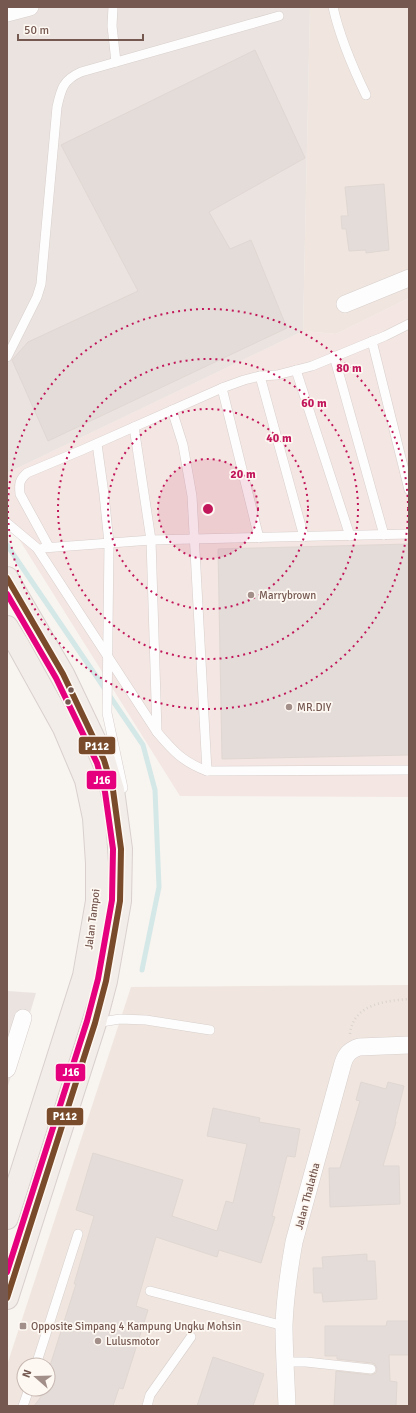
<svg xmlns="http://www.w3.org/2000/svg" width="416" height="1413" font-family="Signika,sans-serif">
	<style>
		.residential { fill: #f0e6df; fill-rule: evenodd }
		.commercial { fill: #f4e6e2 }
		.industrial { fill: #eae3df }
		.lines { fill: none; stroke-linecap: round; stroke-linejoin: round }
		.stream { stroke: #d3e8e7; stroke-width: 5 }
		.building { fill: #e4dcd8; stroke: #e0d7d3 }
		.lane-casing { stroke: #d7cfcc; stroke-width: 10 }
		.street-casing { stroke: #d7cfcc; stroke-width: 18 }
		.primary-casing { stroke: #d9d0cd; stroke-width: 24 }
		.path { stroke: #dad3d0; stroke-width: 2.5; stroke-dasharray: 1 3; stroke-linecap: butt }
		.lane { stroke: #fefdfd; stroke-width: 9 }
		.street { stroke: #fefdfd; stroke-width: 17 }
		.primary { stroke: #f2ede8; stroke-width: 22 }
		.bus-1-casing { stroke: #fef8f3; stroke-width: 9 }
		.bus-2-casing { stroke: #fef8f3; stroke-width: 9 }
		.bus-1 { stroke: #7a4b2a; stroke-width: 6 }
		.bus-2 { stroke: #e5007d; stroke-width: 6 }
		.ring { fill: none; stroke: #c2185b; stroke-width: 2; stroke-dasharray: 2 4 }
		.poi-dot { fill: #a38f89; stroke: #fef8f3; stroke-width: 1.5 }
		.bus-dot { fill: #755951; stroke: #fef8f3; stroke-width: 1.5 }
		.labels { text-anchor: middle; stroke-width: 3.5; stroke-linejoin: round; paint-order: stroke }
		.poi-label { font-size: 11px; fill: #755951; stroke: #fef8f3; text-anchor: start }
		.street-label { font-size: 11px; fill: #755951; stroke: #fef8f3 }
		.centre { fill: #c2185b; stroke: #fef8f3; stroke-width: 2 }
		.ring-label { font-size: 12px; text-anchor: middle; font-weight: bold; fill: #c2185b; stroke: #fef8f3; stroke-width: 3.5; stroke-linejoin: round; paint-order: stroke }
		.line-badge { stroke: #fef8f3; stroke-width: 1.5 }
		.badge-label { font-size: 11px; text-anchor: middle; font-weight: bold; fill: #fff }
	</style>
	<rect width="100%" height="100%" fill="#f8f4f0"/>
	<!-- residential -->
	<g class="residential">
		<path d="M 310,7 L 409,7 L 409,298 L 336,334 L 303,331 Z"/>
		<path d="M 409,985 L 409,1406 L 7,1406 L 7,1365 L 131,987 ZM 24,1365 L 48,1365 L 48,1389 L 24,1389 Z"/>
	</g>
	<!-- commercial -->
	<path class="commercial" d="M 409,298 L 409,797 L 180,796 L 7,520 L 7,473 L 303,331 L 336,334 Z"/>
	<!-- industrial -->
	<g class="industrial">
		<path d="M 7,7 L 310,7 L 303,331 L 7,473 Z"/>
		<path d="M 7,991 L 36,993 L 7,1089 Z"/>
	</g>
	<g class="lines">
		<!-- stream -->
		<path class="stream" d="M 7,545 L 143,745 L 155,790 L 159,887 L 142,970"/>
	</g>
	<!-- building -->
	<g class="building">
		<path d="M 255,50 L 305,158 L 209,212 L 230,249 L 251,240 L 287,328 L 48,441 L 12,360 L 28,342 L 138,291 L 61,145 Z"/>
		<path d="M 384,184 L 389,250 L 366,253 L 366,250 L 349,251 L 346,229 L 342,229 L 341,216 L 348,216 L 345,187 Z"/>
		<path d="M 409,544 L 409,755 L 222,759 L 218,549 Z"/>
		<path d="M 361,1082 L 386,1089 L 388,1082 L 404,1086 L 395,1122 L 396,1122 L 383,1166 L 399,1166 L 400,1204 L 330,1207 L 329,1168 L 340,1168 L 360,1101 L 356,1100 Z"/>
		<path d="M 213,1108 L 260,1118 L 259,1122 L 300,1129 L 295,1157 L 287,1156 L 272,1216 L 275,1217 L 261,1263 L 219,1250 L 217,1257 L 156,1237 L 136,1306 L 148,1310 L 123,1389 L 119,1388 L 113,1406 L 34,1406 L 43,1394 L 46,1392 L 46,1389 L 48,1389 L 48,1372 L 76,1284 L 74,1284 L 94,1216 L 76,1210 L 93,1153 L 183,1180 L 172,1216 L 217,1231 L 226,1201 L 233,1203 L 247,1144 L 207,1136 Z"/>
		<path d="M 367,1254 L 367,1261 L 375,1261 L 377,1299 L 323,1302 L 322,1293 L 314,1293 L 313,1268 L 323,1268 L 322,1257 Z"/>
		<path d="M 387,1321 L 409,1321 L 409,1355 L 389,1355 L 390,1381 L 397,1382 L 396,1406 L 334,1406 L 336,1371 L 371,1375 L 376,1373 L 377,1369 L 375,1364 L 372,1363 L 337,1359 L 337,1356 L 325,1356 L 325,1326 L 386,1326 Z"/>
		<path d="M 213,1357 L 264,1374 L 253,1406 L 197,1406 Z"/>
	</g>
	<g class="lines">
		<!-- lane casing -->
		<g class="lane-casing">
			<g id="lane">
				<path d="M 113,7 L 112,26 L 116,62"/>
				<path d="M 333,7 C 340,38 352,66 366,95"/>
				<path d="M 372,341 L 409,490"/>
				<path d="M 334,356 L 384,535"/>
				<path d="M 7,357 L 37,297 L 41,284 L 57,107 C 61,89 63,80 81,72 L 279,16"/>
				<path d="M 296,370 L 350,536"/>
				<path d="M 260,376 L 304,537"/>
				<path d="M 222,388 L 259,538"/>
				<path d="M 172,410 L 183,445 L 192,496 L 207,771"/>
				<path d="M 134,427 L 151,540 L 157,732"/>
				<path d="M 97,444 L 104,494 L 109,543 L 107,713 L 123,788"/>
				<path d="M 7,523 L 37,548 L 157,732 C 173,751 183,762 207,771 L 409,770"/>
				<path d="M 49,547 L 20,494 C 19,484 19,480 27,473 L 82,450 L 222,388 L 244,380 L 260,376 L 277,375 L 312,366 L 385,336 L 409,324"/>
				<path d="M 43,548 L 151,540 L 409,534"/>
				<path d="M 95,1023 L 120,1019 L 146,1020 L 210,1030"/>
				<path d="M 150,1291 L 284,1326"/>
				<path d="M 285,1362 L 306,1362 L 371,1369"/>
				<path d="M 36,1365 L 78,1234"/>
				<path d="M 23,1406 L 29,1389"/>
				<path d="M 147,1406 L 150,1395 L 191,1337"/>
			</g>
		</g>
		<!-- street casing -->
		<g class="street-casing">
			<g id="street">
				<path d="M 7,13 L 30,7"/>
				<path d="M 345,304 L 409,278"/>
				<path d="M 7,1069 L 23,1018"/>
				<path d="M 287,1406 C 286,1379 284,1352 284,1325 C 285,1297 289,1270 294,1242 L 343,1063 C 346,1054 350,1050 359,1047 L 409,1045"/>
			</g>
		</g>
		<!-- primary casing -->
		<g class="primary-casing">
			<g id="primary">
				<path d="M 7,578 L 63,674 L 104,760 L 113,790 L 121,849 L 120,901 L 106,981 L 95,1023 L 7,1298"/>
				<path d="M 7,627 L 18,645 L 64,728 L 86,780 L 94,818 L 97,863 L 97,901 L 84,976 L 7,1218"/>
			</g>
		</g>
		<!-- path -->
		<path class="path" d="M 350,1034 C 353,1004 385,1001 409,999"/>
		<!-- lane -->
		<use href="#lane" class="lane"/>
		<!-- street -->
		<use href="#street" class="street"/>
		<!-- primary -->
		<use href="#primary" class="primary"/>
		<!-- bus-1 casing -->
		<g class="bus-1-casing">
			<path id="bus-1" d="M 7,578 L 63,674 L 104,760 L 113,790 L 121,849 L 120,901 L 106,981 L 95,1023 L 7,1298"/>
		</g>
		<!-- bus-2 casing -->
		<g class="bus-2-casing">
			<path id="bus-2" d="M 7,594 L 56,678 L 97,763 L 105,792 L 113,849 L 112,900 L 98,979 L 87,1021 L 7,1272"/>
		</g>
		<!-- bus-1 -->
		<use href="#bus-1" class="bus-1"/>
		<!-- bus-2 -->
		<use href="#bus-2" class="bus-2"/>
	</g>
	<!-- distance rings -->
	<circle cx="208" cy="509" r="50" fill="#c2185b" fill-opacity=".12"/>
	<g class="ring">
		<circle cx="208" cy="509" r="50"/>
		<circle cx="208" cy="509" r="100"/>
		<circle cx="208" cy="509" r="150"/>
		<circle cx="208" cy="509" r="200"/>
	</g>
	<!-- markers -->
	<g class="poi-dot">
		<circle cx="251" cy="595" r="4"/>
		<circle cx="289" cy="707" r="4"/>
		<rect x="19" y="1322" width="8" height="8" rx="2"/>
		<circle cx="98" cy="1341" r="4"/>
	</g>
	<g class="bus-dot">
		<circle cx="71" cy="690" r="3.5"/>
		<circle cx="68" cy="702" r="3.5"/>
	</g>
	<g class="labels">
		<!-- poi labels -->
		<g class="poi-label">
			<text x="259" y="599">Marrybrown</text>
			<text x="297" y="711">MR.DIY</text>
			<text x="31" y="1330">Opposite Simpang 4 Kampung Ungku Mohsin</text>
			<text x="106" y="1345">Lulusmotor</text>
		</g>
		<!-- street labels -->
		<g class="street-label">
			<text transform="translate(92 919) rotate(-83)" y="4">Jalan Tampoi</text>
			<text transform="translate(307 1196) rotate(-75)" y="4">Jalan Thalatha</text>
		</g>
	</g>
	<circle cx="208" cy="509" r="6" class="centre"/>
	<g class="ring-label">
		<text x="349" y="372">80 m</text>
		<text x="314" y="407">60 m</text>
		<text x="279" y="442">40 m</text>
		<text x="243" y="478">20 m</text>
	</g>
	<g class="line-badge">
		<rect x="78" y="736" width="38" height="19" rx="4" fill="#7a4b2a"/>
		<rect x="86" y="770" width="31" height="20" rx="4" fill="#e5007d"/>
		<rect x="55" y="1063" width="31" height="19" rx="4" fill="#e5007d"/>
		<rect x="46" y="1107" width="38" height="19" rx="4" fill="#7a4b2a"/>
	</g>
	<g class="badge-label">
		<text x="97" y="750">P112</text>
		<text x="102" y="784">J16</text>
		<text x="71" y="1076">J16</text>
		<text x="65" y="1120">P112</text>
	</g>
	<!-- border -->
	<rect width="416" height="1413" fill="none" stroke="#755951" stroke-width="16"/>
	<!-- north arrow -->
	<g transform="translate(36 1377) rotate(290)"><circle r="19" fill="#fef8f3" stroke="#c7b8b2"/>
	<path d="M0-3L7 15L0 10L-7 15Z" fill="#a38f89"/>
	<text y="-6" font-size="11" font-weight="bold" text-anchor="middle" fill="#755951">N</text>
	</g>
	<!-- scale -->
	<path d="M18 34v6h125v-6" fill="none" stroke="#755951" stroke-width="2"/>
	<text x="24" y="34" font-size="12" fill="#755951" stroke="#fef8f3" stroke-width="3" paint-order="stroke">50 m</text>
</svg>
